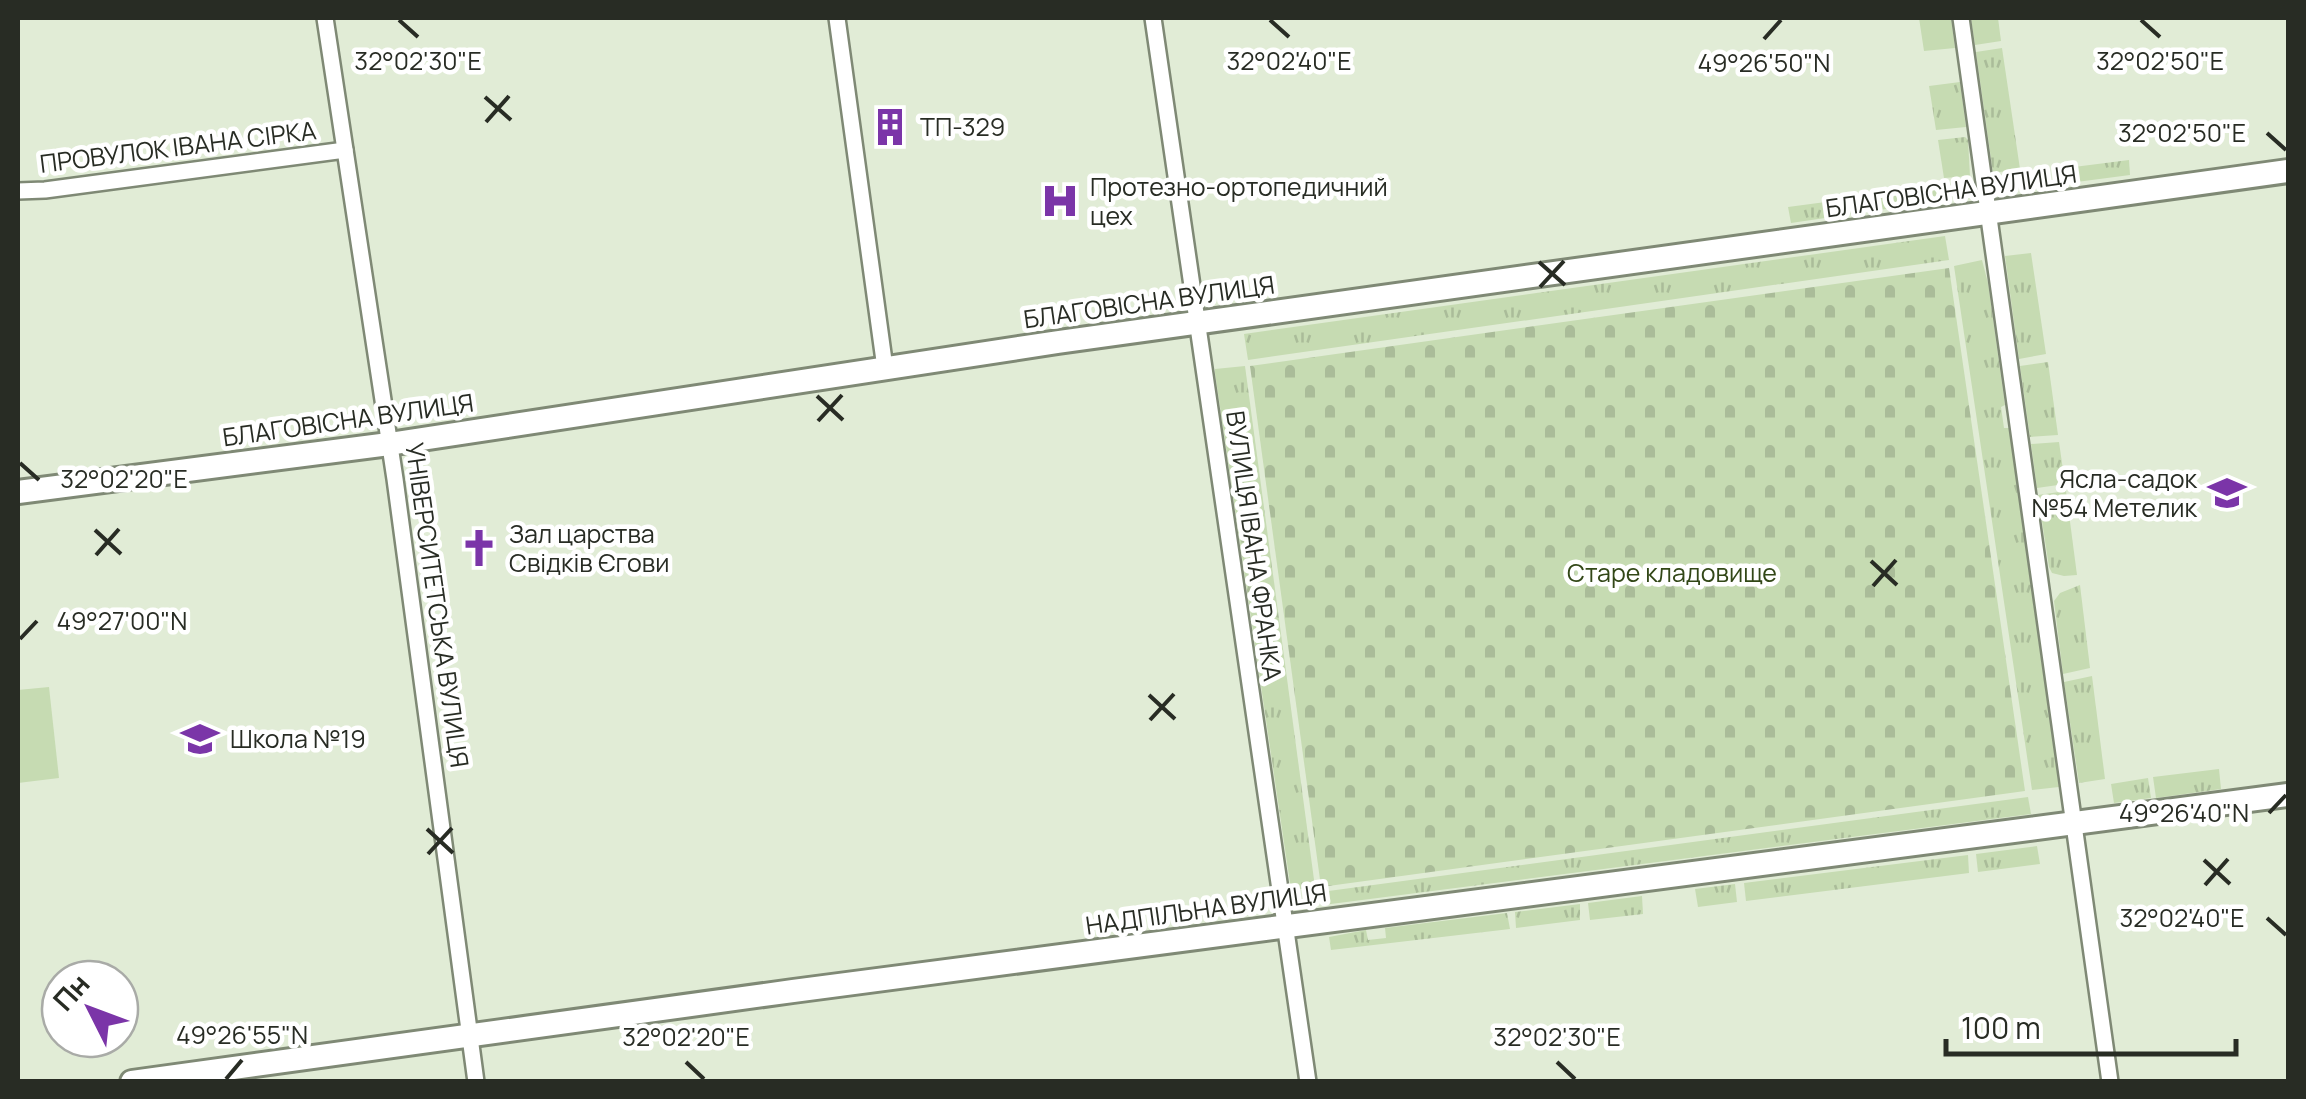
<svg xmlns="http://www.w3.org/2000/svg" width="2306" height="1099" font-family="Manrope,sans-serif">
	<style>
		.grass { fill: url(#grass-tufts) }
		.cemetery { fill: url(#cemetery-stones) }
		.park { fill: #c6dbb2 }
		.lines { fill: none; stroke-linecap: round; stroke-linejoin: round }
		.street-casing { stroke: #7f8975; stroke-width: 20 }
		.secondary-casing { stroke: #7f8975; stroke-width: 28 }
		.street { stroke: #fff; stroke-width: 15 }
		.secondary { stroke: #fff; stroke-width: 22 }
		.ticks { fill: none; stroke: #282c24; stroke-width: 4 }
		.labels { text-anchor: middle; stroke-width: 9; stroke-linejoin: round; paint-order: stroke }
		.poi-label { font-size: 25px; fill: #282c24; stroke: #fff; text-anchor: start }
		.street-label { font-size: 25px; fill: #282c24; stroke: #fff }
		.park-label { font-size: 25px; fill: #324717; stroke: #fff }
		.ticks-label { font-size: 25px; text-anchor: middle; fill: #282c24; stroke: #fff; stroke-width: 9; stroke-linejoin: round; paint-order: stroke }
	</style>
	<defs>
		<pattern id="grass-tufts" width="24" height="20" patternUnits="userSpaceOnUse" patternTransform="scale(2.5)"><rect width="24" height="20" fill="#c6dbb2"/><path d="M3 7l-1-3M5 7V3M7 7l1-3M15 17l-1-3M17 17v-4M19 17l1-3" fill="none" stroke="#aabc99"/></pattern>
		<pattern id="cemetery-stones" width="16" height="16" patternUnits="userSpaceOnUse" patternTransform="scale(2.5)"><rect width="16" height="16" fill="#c6dbb2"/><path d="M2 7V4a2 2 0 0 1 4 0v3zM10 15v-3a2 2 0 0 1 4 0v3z" fill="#aabc99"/></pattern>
	</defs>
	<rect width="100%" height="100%" fill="#e1ecd6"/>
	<!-- grass -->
	<g class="grass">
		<path d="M 1919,18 L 1951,18 L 1955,48 L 1924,51 Z"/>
		<path d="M 1971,18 L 1998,18 L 2001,41 L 1975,45 Z"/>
		<path d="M 2002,48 L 2020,169 L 1993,173 L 1976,52 Z"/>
		<path d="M 1960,82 L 1966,127 L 1936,130 L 1929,86 Z"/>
		<path d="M 1965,137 L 1968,140 L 1970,176 L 1944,178 L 1938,140 Z"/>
		<path d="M 2129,160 L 2130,175 L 2069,183 L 2066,168 Z"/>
		<path d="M 1938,187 L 1941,201 L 1791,223 L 1788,207 Z"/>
		<path d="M 1945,236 L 1949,260 L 1248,360 L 1244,334 Z"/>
		<path d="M 2031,253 L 2046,354 L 2019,359 L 2005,256 Z"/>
		<path d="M 1982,260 L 1988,283 L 2005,405 L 2001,407 L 2004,428 L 2009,428 L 2059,787 L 2032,790 L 1954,266 Z"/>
		<path d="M 2048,362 L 2058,435 L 2030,437 L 2020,366 Z"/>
		<path d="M 1245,366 L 1315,887 L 1291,890 L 1215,373 L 1215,369 Z"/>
		<path d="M 2059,442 L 2065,484 L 2037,488 L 2031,444 Z"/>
		<path d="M 2066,491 L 2077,575 L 2064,576 L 2052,573 L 2049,567 L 2038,495 Z"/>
		<path d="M 2080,585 L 2090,668 L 2063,674 L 2054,601 L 2060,593 Z"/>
		<path d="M 2092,676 L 2105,779 L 2079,783 L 2064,682 Z"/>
		<path d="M 2219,769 L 2221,789 L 2156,798 L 2153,777 Z"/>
		<path d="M 2148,778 L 2151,798 L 2114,803 L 2111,784 Z"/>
		<path d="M 2028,797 L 2031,814 L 1323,905 L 1321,892 Z"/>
		<path d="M 2037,846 L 2040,864 L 1978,872 L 1976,854 Z"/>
		<path d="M 1968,855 L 1969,873 L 1746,901 L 1744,883 Z"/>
		<path d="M 1735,884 L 1737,902 L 1698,907 L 1695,889 Z"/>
		<path d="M 1642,896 L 1643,914 L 1590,920 L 1588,903 Z"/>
		<path d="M 1580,904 L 1580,920 L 1516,928 L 1515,912 Z"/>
		<path d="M 1507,913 L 1510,929 L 1331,950 L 1329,937 L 1366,930 L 1368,940 L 1386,938 L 1385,928 Z"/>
	</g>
	<!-- cemetery -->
	<path class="cemetery" d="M 1949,268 L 2025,791 L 1321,887 L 1250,366 Z"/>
	<!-- park -->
	<path class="park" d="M 49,687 L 59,778 L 18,783 L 18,690 Z"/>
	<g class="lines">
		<!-- street casing -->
		<g class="street-casing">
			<g id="street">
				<path d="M 325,18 L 395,479 L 476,1082"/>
				<path d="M 837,18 L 885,368"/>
				<path d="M 1153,18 L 1308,1082"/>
				<path d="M 1961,18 L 2110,1082"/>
				<path d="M 18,191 L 45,190 L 345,150"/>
			</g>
		</g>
		<!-- secondary casing -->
		<g class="secondary-casing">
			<g id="secondary">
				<path d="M 18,492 L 389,444 L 1058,342 L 2288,171"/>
				<path d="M 132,1082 L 793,991 L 2288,795"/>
			</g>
		</g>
		<!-- street -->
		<use href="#street" class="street"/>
		<!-- secondary -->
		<use href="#secondary" class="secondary"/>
	</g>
	<!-- ticks -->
	<path class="ticks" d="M 399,20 L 418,37M 1270,20 L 1289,37M 2141,20 L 2160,37M 1764,39 L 1781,20M 485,97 L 511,120M 486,122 L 509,96M 2267,133 L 2286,150M 1539,262 L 1565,285M 1540,287 L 1564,261M 817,396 L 843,420M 818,421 L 842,395M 20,463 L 39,480M 95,530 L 121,554M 96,555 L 119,529M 1871,561 L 1897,585M 1873,586 L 1896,560M 20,639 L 37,621M 1149,695 L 1175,719M 1150,720 L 1174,694M 2269,813 L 2286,795M 427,829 L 453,853M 428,854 L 452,828M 2204,860 L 2230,884M 2205,885 L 2228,859M 2267,918 L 2286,935M 686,1062 L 704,1079M 1557,1062 L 1575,1079M 226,1079 L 242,1060"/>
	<!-- icons -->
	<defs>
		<g id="building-bare" transform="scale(3)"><path d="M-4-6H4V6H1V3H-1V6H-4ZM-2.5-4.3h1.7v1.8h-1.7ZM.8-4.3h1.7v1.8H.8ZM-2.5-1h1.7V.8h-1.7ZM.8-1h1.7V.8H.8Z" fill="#7b35a8" stroke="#fff" stroke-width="2.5" paint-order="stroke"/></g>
		<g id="hospital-bare" transform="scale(3)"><path d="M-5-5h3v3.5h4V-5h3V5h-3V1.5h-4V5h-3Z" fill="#7b35a8" stroke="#fff" stroke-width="2.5" paint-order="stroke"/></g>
		<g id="school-bare" transform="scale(3)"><path d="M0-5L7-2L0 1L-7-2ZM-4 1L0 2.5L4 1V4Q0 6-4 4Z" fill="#7b35a8" stroke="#fff" stroke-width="2.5" paint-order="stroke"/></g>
		<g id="church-bare" transform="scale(3)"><path d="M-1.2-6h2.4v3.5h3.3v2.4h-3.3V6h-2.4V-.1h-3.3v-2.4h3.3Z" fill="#7b35a8" stroke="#fff" stroke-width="2.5" paint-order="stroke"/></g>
	</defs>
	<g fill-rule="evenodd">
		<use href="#building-bare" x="890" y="127"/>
		<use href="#hospital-bare" x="1060" y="201"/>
		<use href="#school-bare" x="2227" y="493"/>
		<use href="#church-bare" x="479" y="548"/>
		<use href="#school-bare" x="200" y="739"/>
	</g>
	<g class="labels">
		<!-- poi labels -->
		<g class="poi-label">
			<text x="920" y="136">ТП-329</text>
			<text x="1090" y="196">Протезно-ортопедичний<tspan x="1090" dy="29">цех</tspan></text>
			<text x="2197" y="488" text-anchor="end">Ясла-садок<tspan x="2197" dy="29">№54 Метелик</tspan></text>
			<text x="509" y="543">Зал царства<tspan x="509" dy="29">Свідків Єгови</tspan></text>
			<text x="230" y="748">Школа №19</text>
		</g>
		<!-- street labels -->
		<g class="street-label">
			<text transform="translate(178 147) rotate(-7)" y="9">ПРОВУЛОК ІВАНА СІРКА</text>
			<text transform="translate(1951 191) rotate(-8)" y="9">БЛАГОВІСНА ВУЛИЦЯ</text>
			<text transform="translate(1149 302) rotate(-8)" y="9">БЛАГОВІСНА ВУЛИЦЯ</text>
			<text transform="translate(348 420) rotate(-8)" y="9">БЛАГОВІСНА ВУЛИЦЯ</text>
			<text transform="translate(1254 546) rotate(82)" y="9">ВУЛИЦЯ ІВАНА ФРАНКА</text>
			<text transform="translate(437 605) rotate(82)" y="9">УНІВЕРСИТЕТСЬКА ВУЛИЦЯ</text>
			<text transform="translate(1206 909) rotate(-8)" y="9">НАДПІЛЬНА ВУЛИЦЯ</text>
		</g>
		<!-- park labels -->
		<g class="park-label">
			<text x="1672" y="582">Старе кладовище</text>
		</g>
	</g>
	<g class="ticks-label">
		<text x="418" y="70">32°02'30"E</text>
		<text x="1289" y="70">32°02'40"E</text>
		<text x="2160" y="70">32°02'50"E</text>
		<text x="1764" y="72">49°26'50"N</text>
		<text x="2182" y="142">32°02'50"E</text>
		<text x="124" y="488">32°02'20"E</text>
		<text x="122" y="630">49°27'00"N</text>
		<text x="2184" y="822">49°26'40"N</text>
		<text x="2182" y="927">32°02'40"E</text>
		<text x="242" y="1044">49°26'55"N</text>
		<text x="686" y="1046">32°02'20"E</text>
		<text x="1557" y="1046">32°02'30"E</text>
	</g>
	<!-- border -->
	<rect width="2306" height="1099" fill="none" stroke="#282c24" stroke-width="40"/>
	<!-- north arrow -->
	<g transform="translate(90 1009) rotate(312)"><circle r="48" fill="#ffffff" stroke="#a9aba7" stroke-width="2.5"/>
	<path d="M0-8L18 38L0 25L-18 38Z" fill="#7b35a8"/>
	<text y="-15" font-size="28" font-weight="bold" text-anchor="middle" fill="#282c24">Пн</text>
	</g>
	<!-- scale -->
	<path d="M1946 1039v15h290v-15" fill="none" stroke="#282c24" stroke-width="5"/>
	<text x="1961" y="1039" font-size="30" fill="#282c24" stroke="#ffffff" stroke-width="8" paint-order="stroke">100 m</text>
</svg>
